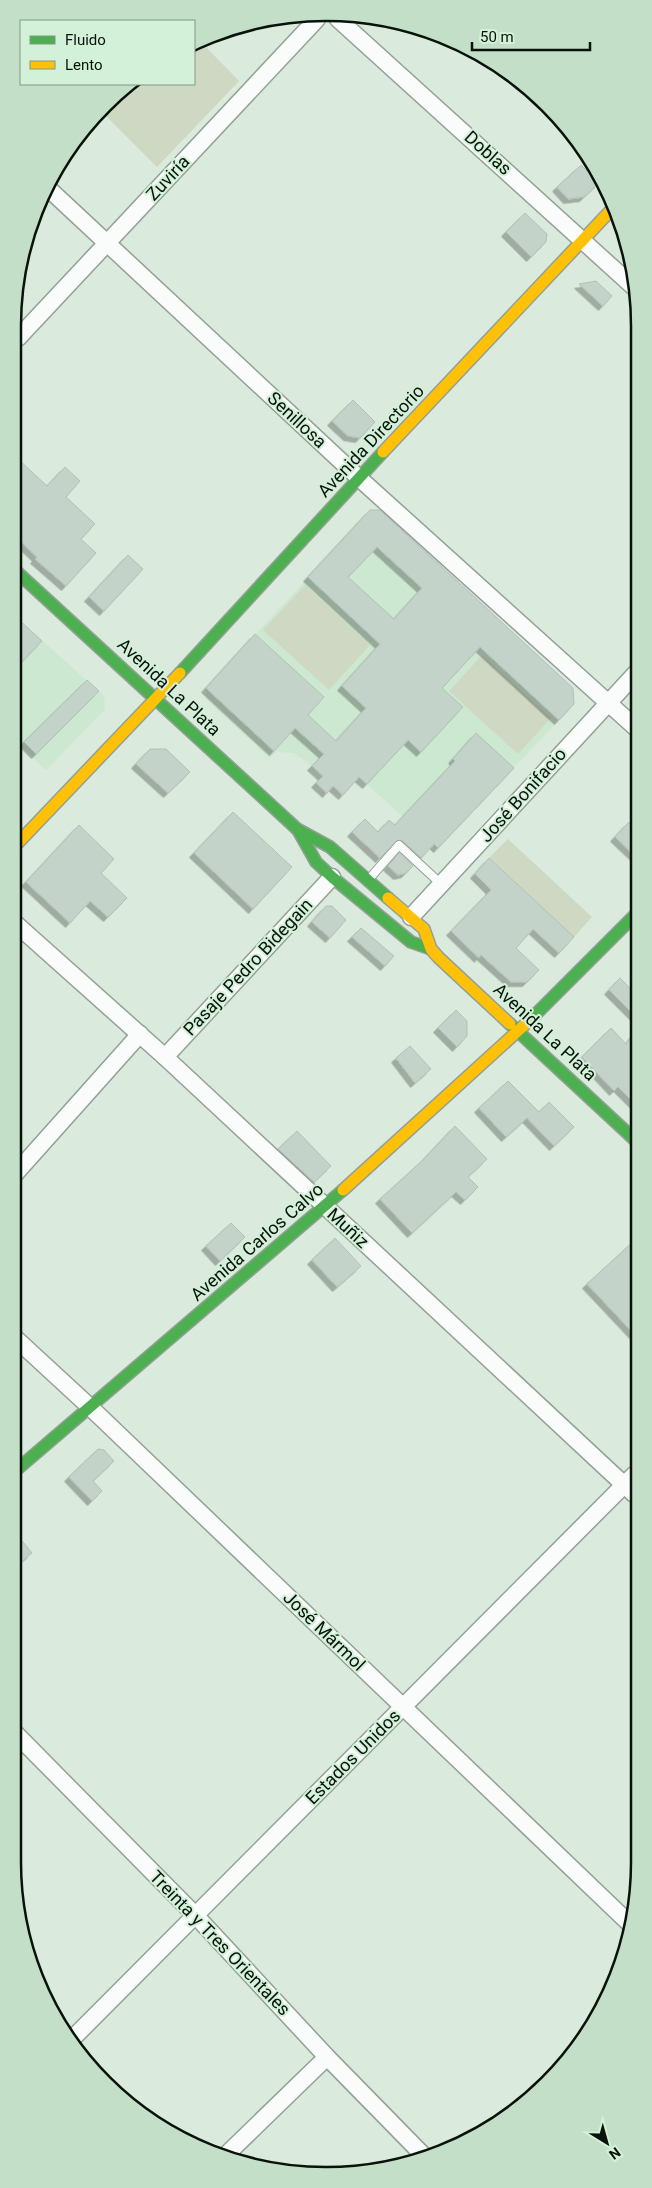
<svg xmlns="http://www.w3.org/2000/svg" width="652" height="2188" font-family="Roboto,sans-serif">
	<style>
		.built { fill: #cde8d0 }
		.green { fill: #cfd8c3 }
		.building { fill: #c4d3c9; stroke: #b2c1b8; fill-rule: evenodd; filter: url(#shadow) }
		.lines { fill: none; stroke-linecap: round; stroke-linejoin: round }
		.lane-casing { stroke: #94a096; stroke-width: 10 }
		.street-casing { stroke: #94a096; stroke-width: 19 }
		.fast-casing { stroke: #94a096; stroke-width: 14 }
		.slow-casing { stroke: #94a096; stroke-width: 14 }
		.lane { stroke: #f9fcfa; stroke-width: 8 }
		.street { stroke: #f9fcfa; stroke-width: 16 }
		.fast { stroke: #4caf50; stroke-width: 11 }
		.slow { stroke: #ffc107; stroke-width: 11 }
		.labels { text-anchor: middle; stroke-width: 4; stroke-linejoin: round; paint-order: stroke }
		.street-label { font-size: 18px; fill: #09130b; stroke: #d3f1d8 }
		.rim { fill: none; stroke: #09130b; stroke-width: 2.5 }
	</style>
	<defs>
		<filter id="shadow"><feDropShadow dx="-4.5" dy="4.5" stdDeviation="0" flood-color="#0004"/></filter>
	</defs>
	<rect width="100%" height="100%" fill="#daeadc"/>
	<!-- built -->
	<g class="built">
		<path d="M 370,510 L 382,510 L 573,688 L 574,704 L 438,848 L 359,777 L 439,691 L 408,663 L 312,766 L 294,753 L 277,752 L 269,758 L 206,699 L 206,688 Z"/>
		<path d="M 17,618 L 104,696 L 105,709 L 46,770 L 17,742 Z"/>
	</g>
	<!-- green -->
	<g class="green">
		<path d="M 203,44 L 239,81 L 157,167 L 105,115 L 136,84 L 194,84 L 194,48 Z"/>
		<path d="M 305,585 L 370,645 L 329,690 L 263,630 Z"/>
		<path d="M 482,655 L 551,718 L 518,754 L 449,691 Z"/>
		<path d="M 508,839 L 592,917 L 574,937 L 489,858 Z"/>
	</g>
	<!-- building -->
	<g class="building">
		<path d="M 581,165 L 599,183 L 584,197 L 568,199 L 557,187 Z"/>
		<path d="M 525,213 L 547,234 L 546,242 L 531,257 L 506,232 Z"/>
		<path d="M 596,281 L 612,296 L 603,306 L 579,284 Z"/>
		<path d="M 353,400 L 375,422 L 360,438 L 348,436 L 332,421 Z"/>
		<path d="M 18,459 L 47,486 L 65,467 L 80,481 L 66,497 L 95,524 L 81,539 L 96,553 L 66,586 L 35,559 L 37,557 L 18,539 Z"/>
		<path d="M 370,510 L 380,510 L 573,688 L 574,704 L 559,720 L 480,647 L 442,688 L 463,707 L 421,752 L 408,740 L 367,784 L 359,777 L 343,795 L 333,786 L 327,793 L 316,783 L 323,776 L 312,766 L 324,754 L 295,728 L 274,751 L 206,688 L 255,634 L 324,697 L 308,715 L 336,741 L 366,708 L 342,686 L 380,644 L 308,577 ZM 377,547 L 422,588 L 394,619 L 348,577 Z"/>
		<path d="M 128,555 L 143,569 L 104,611 L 89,597 Z"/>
		<path d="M 17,618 L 42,641 L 17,667 Z"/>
		<path d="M 87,680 L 99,691 L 36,754 L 24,742 Z"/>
		<path d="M 476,733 L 514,768 L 438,848 L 434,844 L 421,858 L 403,841 L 398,840 L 380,858 L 352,832 L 365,819 L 378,832 L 389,820 L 395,825 L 455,761 L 453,759 Z"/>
		<path d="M 150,749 L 166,749 L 190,772 L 168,793 L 136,764 Z"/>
		<path d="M 233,812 L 292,867 L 253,909 L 194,853 Z"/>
		<path d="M 629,822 L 636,828 L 636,857 L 615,837 Z"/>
		<path d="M 79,825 L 114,859 L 101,873 L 127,898 L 108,917 L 90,901 L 70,923 L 26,882 Z"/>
		<path d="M 399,853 L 413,866 L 406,873 L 398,875 L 388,866 Z"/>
		<path d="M 489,858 L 574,937 L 559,953 L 533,929 L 516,948 L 539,970 L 527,982 L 511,982 L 481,955 L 479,958 L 451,931 L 491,890 L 475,874 Z"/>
		<path d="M 326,906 L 332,906 L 346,920 L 330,938 L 312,922 Z"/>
		<path d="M 361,928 L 394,956 L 385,966 L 352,937 Z"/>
		<path d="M 620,978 L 635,993 L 635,1016 L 609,990 Z"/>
		<path d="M 456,1010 L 467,1021 L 467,1036 L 457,1047 L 438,1028 Z"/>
		<path d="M 611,1028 L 626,1044 L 635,1033 L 635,1104 L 618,1087 L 614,1091 L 582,1057 Z"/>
		<path d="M 410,1046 L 431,1069 L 415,1083 L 396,1058 Z"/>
		<path d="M 508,1081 L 539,1112 L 549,1102 L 574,1127 L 554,1146 L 527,1118 L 506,1137 L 479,1108 Z"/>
		<path d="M 455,1126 L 487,1159 L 468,1177 L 478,1187 L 465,1200 L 456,1192 L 412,1233 L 380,1199 L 423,1160 Z"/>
		<path d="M 297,1131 L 331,1166 L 314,1182 L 278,1149 Z"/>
		<path d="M 231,1223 L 245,1237 L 220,1261 L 206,1246 Z"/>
		<path d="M 335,1238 L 361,1266 L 337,1287 L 312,1260 Z"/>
		<path d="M 635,1240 L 635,1335 L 587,1284 Z"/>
		<path d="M 98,1449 L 104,1450 L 114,1461 L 93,1481 L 102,1491 L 92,1501 L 69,1477 Z"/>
		<path d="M 14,1531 L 32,1553 L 14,1568 Z"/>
	</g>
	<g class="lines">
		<!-- lane casing -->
		<g class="lane-casing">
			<path id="lane" d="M 369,879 L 399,845 L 441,884"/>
		</g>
		<!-- street casing -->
		<g class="street-casing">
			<g id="street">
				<path d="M 338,19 L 637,290"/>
				<path d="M 50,190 L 359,478 L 636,728"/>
				<path d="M 18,338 L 317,19"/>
				<path d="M 411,917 L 636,673"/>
				<path d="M 16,924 L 165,1057 L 634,1494"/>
				<path d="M 165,1057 L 332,877"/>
				<path d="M 15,1174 L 140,1034"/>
				<path d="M 14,1337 L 91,1408 L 632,1926"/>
				<path d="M 13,1731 L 196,1916 L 327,2057 L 425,2157"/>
				<path d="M 72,2039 L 634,1475"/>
				<path d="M 226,2155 L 327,2057"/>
			</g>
		</g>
		<!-- fast casing -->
		<g class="fast-casing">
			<g id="fast">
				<path d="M 17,572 L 297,829 L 330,847 L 388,898"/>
				<path d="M 180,673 L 383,452"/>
				<path d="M 298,830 L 316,862 L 332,877 L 411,942 L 431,949"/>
				<path d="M 531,1019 L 636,914"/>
				<path d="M 510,1024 L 635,1140"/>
				<path d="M 14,1472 L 343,1190"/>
			</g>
		</g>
		<!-- slow casing -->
		<g class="slow-casing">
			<g id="slow">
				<path d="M 383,452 L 613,208"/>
				<path d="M 16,845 L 180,673"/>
				<path d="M 388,898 L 424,929 L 431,949 L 439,958 L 510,1024"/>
				<path d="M 343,1190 L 531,1019"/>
			</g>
		</g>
		<!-- lane -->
		<use href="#lane" class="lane"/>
		<!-- street -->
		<use href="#street" class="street"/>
		<!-- fast -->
		<use href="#fast" class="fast"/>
		<!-- slow -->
		<use href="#slow" class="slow"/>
	</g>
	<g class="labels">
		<!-- street labels -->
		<g class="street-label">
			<text transform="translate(488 153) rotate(42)" y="6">Doblas</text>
			<text transform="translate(168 178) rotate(-47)" y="6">Zuviría</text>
			<text transform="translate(297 420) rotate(43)" y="6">Senillosa</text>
			<text transform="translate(371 441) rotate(-47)" y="6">Avenida Directorio</text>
			<text transform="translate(169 687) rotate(43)" y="6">Avenida La Plata</text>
			<text transform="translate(523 795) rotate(-48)" y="6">José Bonifacio</text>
			<text transform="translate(248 967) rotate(-47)" y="6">Pasaje Pedro Bidegain</text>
			<text transform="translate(545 1032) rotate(43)" y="6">Avenida La Plata</text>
			<text transform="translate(348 1228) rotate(43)" y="6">Muñiz</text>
			<text transform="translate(257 1242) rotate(-41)" y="6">Avenida Carlos Calvo</text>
			<text transform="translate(324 1631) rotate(44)" y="6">José Mármol</text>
			<text transform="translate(353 1757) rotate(-45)" y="6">Estados Unidos</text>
			<text transform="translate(220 1943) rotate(46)" y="6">Treinta y Tres Orientales</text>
		</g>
	</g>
	<!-- crop -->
	<path d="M0 0H652V2188H0ZM326 21H326A305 305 0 0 1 631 326V1862A305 305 0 0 1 326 2167H326A305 305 0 0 1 21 1862V326A305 305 0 0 1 326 21Z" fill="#c3dfc8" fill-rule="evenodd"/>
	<path class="rim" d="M326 21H326A305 305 0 0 1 631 326V1862A305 305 0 0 1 326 2167H326A305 305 0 0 1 21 1862V326A305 305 0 0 1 326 21Z"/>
	<!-- legend -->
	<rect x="20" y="20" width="175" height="65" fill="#d3f1d8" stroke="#829886"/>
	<rect x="30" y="36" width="25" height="8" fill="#4caf50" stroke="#829886"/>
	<text x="65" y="45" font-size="15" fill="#09130b">Fluido</text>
	<rect x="30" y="61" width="25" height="8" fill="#ffc107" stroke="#829886"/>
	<text x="65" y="70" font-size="15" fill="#09130b">Lento</text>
	<!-- north arrow -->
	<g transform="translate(607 2143) rotate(143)" stroke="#d3f1d8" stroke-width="4" paint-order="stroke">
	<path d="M0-4L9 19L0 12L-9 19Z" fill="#09130b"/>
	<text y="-8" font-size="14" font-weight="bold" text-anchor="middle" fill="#09130b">N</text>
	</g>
	<!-- scale -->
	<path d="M472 42v8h118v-8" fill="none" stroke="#09130b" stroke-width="2.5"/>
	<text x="480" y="42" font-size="15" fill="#09130b" stroke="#d3f1d8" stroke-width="4" paint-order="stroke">50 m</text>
</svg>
